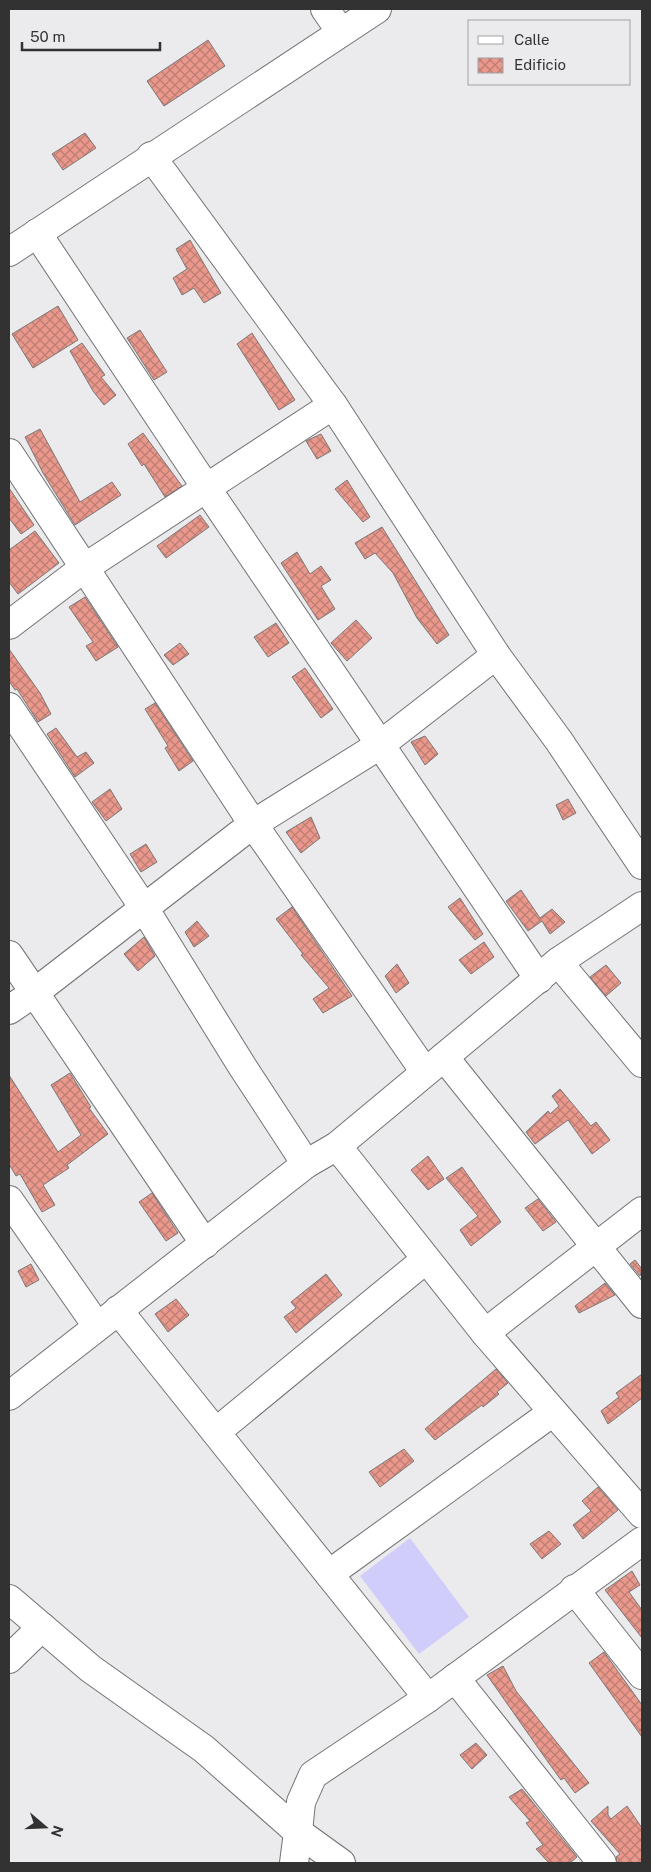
<svg xmlns="http://www.w3.org/2000/svg" width="651" height="1872" font-family="'Public Sans',sans-serif">
	<style>
		.garden { fill: #d1cdfb }
		.building { fill: url(#building-cross-hatch); stroke: #7b7877 }
		.lines { fill: none; stroke-linecap: round; stroke-linejoin: round }
		.minor-casing { stroke: #727274; stroke-width: 30 }
		.minor { stroke: #fff; stroke-width: 28 }
	</style>
	<defs>
		<pattern id="building-cross-hatch" width="8" height="8" patternUnits="userSpaceOnUse" patternTransform="scale(1.25)"><rect width="8" height="8" fill="#ea988c"/><path d="M0 0l8 8M0 8l8-8" fill="none" stroke="#be7d73"/></pattern>
	</defs>
	<rect width="100%" height="100%" fill="#ebebee"/>
	<!-- garden -->
	<path class="garden" d="M 410,1538 L 469,1617 L 419,1654 L 360,1576 Z"/>
	<!-- building -->
	<g class="building">
		<path d="M 208,40 L 225,66 L 164,106 L 147,81 Z"/>
		<path d="M 85,133 L 96,148 L 63,170 L 52,154 Z"/>
		<path d="M 190,240 L 221,293 L 204,303 L 194,288 L 182,295 L 173,278 L 187,269 L 176,249 Z"/>
		<path d="M 58,306 L 78,340 L 33,368 L 12,334 Z"/>
		<path d="M 140,330 L 167,372 L 154,380 L 127,338 Z"/>
		<path d="M 252,333 L 295,400 L 279,410 L 237,344 Z"/>
		<path d="M 82,343 L 105,375 L 101,377 L 116,395 L 104,405 L 93,391 L 70,351 Z"/>
		<path d="M 40,429 L 80,502 L 112,482 L 121,495 L 75,525 L 43,473 L 25,437 Z"/>
		<path d="M 143,433 L 182,486 L 165,497 L 144,464 L 142,466 L 128,444 Z"/>
		<path d="M 321,434 L 331,451 L 317,459 L 306,441 Z"/>
		<path d="M 347,480 L 370,517 L 363,522 L 335,489 Z"/>
		<path d="M 9,488 L 34,525 L 21,534 L 9,518 Z"/>
		<path d="M 200,515 L 209,527 L 166,558 L 157,546 Z"/>
		<path d="M 382,527 L 449,635 L 437,644 L 417,618 L 393,573 L 375,553 L 365,559 L 355,543 Z"/>
		<path d="M 35,531 L 59,563 L 18,594 L 9,582 L 9,550 Z"/>
		<path d="M 297,552 L 310,574 L 321,566 L 331,580 L 321,586 L 335,609 L 318,620 L 281,563 Z"/>
		<path d="M 85,597 L 118,647 L 96,661 L 86,646 L 93,642 L 69,607 Z"/>
		<path d="M 356,620 L 372,638 L 347,661 L 331,643 Z"/>
		<path d="M 276,623 L 289,643 L 268,657 L 254,637 Z"/>
		<path d="M 180,643 L 189,654 L 173,665 L 164,655 Z"/>
		<path d="M 9,649 L 40,693 L 51,714 L 38,722 L 17,689 L 15,690 L 9,681 Z"/>
		<path d="M 305,668 L 333,709 L 321,718 L 292,677 Z"/>
		<path d="M 155,703 L 193,761 L 179,771 L 165,748 L 168,746 L 145,709 Z"/>
		<path d="M 56,728 L 77,757 L 86,752 L 94,763 L 75,777 L 47,734 Z"/>
		<path d="M 425,736 L 438,754 L 425,765 L 411,742 Z"/>
		<path d="M 110,789 L 122,809 L 106,821 L 92,802 Z"/>
		<path d="M 568,799 L 576,813 L 563,820 L 556,805 Z"/>
		<path d="M 311,817 L 320,838 L 301,853 L 286,832 Z"/>
		<path d="M 146,844 L 157,862 L 141,872 L 130,854 Z"/>
		<path d="M 521,890 L 540,918 L 552,909 L 565,922 L 550,934 L 542,921 L 528,931 L 506,901 Z"/>
		<path d="M 460,898 L 483,934 L 475,940 L 448,907 Z"/>
		<path d="M 292,907 L 352,996 L 323,1013 L 313,999 L 329,988 L 301,955 L 303,954 L 276,919 Z"/>
		<path d="M 197,921 L 209,936 L 194,947 L 185,932 Z"/>
		<path d="M 144,937 L 155,956 L 138,971 L 124,954 Z"/>
		<path d="M 484,942 L 494,957 L 471,974 L 459,960 Z"/>
		<path d="M 397,964 L 409,983 L 396,993 L 385,976 Z"/>
		<path d="M 606,965 L 621,983 L 606,996 L 590,977 Z"/>
		<path d="M 70,1073 L 91,1107 L 89,1108 L 108,1134 L 67,1165 L 69,1168 L 43,1185 L 55,1205 L 42,1212 L 20,1174 L 16,1176 L 9,1164 L 9,1075 L 58,1152 L 81,1135 L 51,1085 Z"/>
		<path d="M 560,1089 L 591,1126 L 596,1122 L 610,1140 L 592,1154 L 568,1120 L 535,1144 L 526,1132 L 548,1111 L 550,1114 L 559,1106 L 552,1096 Z"/>
		<path d="M 428,1156 L 444,1179 L 428,1190 L 411,1170 Z"/>
		<path d="M 462,1167 L 501,1222 L 471,1246 L 460,1230 L 478,1216 L 446,1178 Z"/>
		<path d="M 152,1193 L 178,1233 L 166,1241 L 139,1202 Z"/>
		<path d="M 538,1199 L 556,1222 L 543,1231 L 525,1208 Z"/>
		<path d="M 635,1260 L 642,1269 L 640,1276 L 630,1264 Z"/>
		<path d="M 31,1264 L 39,1280 L 26,1287 L 18,1271 Z"/>
		<path d="M 326,1274 L 342,1295 L 296,1333 L 284,1317 L 296,1308 L 291,1302 Z"/>
		<path d="M 605,1283 L 615,1295 L 579,1313 L 575,1306 Z"/>
		<path d="M 176,1299 L 189,1315 L 168,1332 L 155,1314 Z"/>
		<path d="M 496,1369 L 508,1383 L 497,1392 L 499,1394 L 483,1407 L 482,1405 L 435,1440 L 425,1429 Z"/>
		<path d="M 642,1374 L 642,1398 L 608,1424 L 601,1411 L 619,1397 L 616,1393 Z"/>
		<path d="M 404,1449 L 414,1461 L 380,1487 L 369,1472 Z"/>
		<path d="M 598,1487 L 618,1510 L 583,1539 L 573,1525 L 591,1511 L 582,1501 Z"/>
		<path d="M 549,1531 L 561,1544 L 542,1559 L 530,1544 Z"/>
		<path d="M 632,1571 L 640,1585 L 629,1592 L 642,1610 L 642,1638 L 605,1590 Z"/>
		<path d="M 604,1652 L 642,1705 L 642,1737 L 589,1663 Z"/>
		<path d="M 503,1666 L 516,1691 L 589,1783 L 575,1793 L 564,1778 L 561,1780 L 548,1762 L 487,1675 Z"/>
		<path d="M 476,1743 L 487,1755 L 472,1769 L 460,1755 Z"/>
		<path d="M 522,1789 L 577,1857 L 570,1863 L 549,1863 L 536,1849 L 543,1845 L 526,1823 L 530,1821 L 509,1797 Z"/>
		<path d="M 608,1806 L 608,1815 L 611,1819 L 627,1806 L 642,1828 L 642,1863 L 617,1863 L 616,1857 L 620,1854 L 591,1821 Z"/>
	</g>
	<g class="lines">
		<!-- minor casing -->
		<g class="minor-casing">
			<g id="minor">
				<path d="M 325,9 L 341,32"/>
				<path d="M 151,156 L 333,405 L 496,655 L 559,741 L 642,865"/>
				<path d="M 37,233 L 207,489 L 539,979"/>
				<path d="M 9,252 L 377,9"/>
				<path d="M 9,453 L 253,824 L 425,1072"/>
				<path d="M 9,625 L 84,568 L 333,405"/>
				<path d="M 9,707 L 144,908 L 242,1066 L 306,1164"/>
				<path d="M 9,955 L 205,1244"/>
				<path d="M 558,962 L 642,1063"/>
				<path d="M 9,1010 L 34,993 L 253,824 L 380,745 L 496,655"/>
				<path d="M 444,1057 L 642,1304"/>
				<path d="M 337,1146 L 485,1333 L 642,1514"/>
				<path d="M 9,1200 L 97,1326"/>
				<path d="M 118,1310 L 428,1698"/>
				<path d="M 485,1333 L 642,1211"/>
				<path d="M 9,1396 L 306,1164 L 337,1146 L 558,962 L 642,906"/>
				<path d="M 216,1432 L 425,1260"/>
				<path d="M 329,1574 L 553,1412"/>
				<path d="M 574,1589 L 642,1675"/>
				<path d="M 9,1599 L 91,1669 L 204,1749 L 298,1832 L 301,1802 L 313,1775 L 428,1698 L 642,1541"/>
				<path d="M 9,1659 L 42,1627"/>
				<path d="M 455,1678 L 602,1863"/>
				<path d="M 294,1863 L 298,1832 L 341,1863"/>
			</g>
		</g>
		<!-- minor -->
		<use href="#minor" class="minor"/>
	</g>
	<!-- border -->
	<rect width="651" height="1872" fill="none" stroke="#323233" stroke-width="20"/>
	<!-- legend -->
	<rect x="468" y="20" width="162" height="65" fill="#ebebee" stroke="#a1a1a3"/>
	<rect x="478" y="36" width="25" height="8" fill="#ffffff" stroke="#a1a1a3"/>
	<text x="514" y="45" font-size="15" fill="#323233">Calle</text>
	<rect x="478" y="58" width="25" height="15" fill="url(#building-cross-hatch)" stroke="#a1a1a3"/>
	<text x="514" y="70" font-size="15" fill="#323233">Edificio</text>
	<!-- north arrow -->
	<g transform="translate(45 1827) rotate(109)" stroke="#ebebee" stroke-width="4" paint-order="stroke">
	<path d="M0-4L9 19L0 12L-9 19Z" fill="#323233"/>
	<text y="-8" font-size="14" font-weight="bold" text-anchor="middle" fill="#323233">N</text>
	</g>
	<!-- scale -->
	<path d="M22 42v8h138v-8" fill="none" stroke="#323233" stroke-width="2.5"/>
	<text x="30" y="42" font-size="15" fill="#323233" stroke="#ebebee" stroke-width="4" paint-order="stroke">50 m</text>
</svg>
